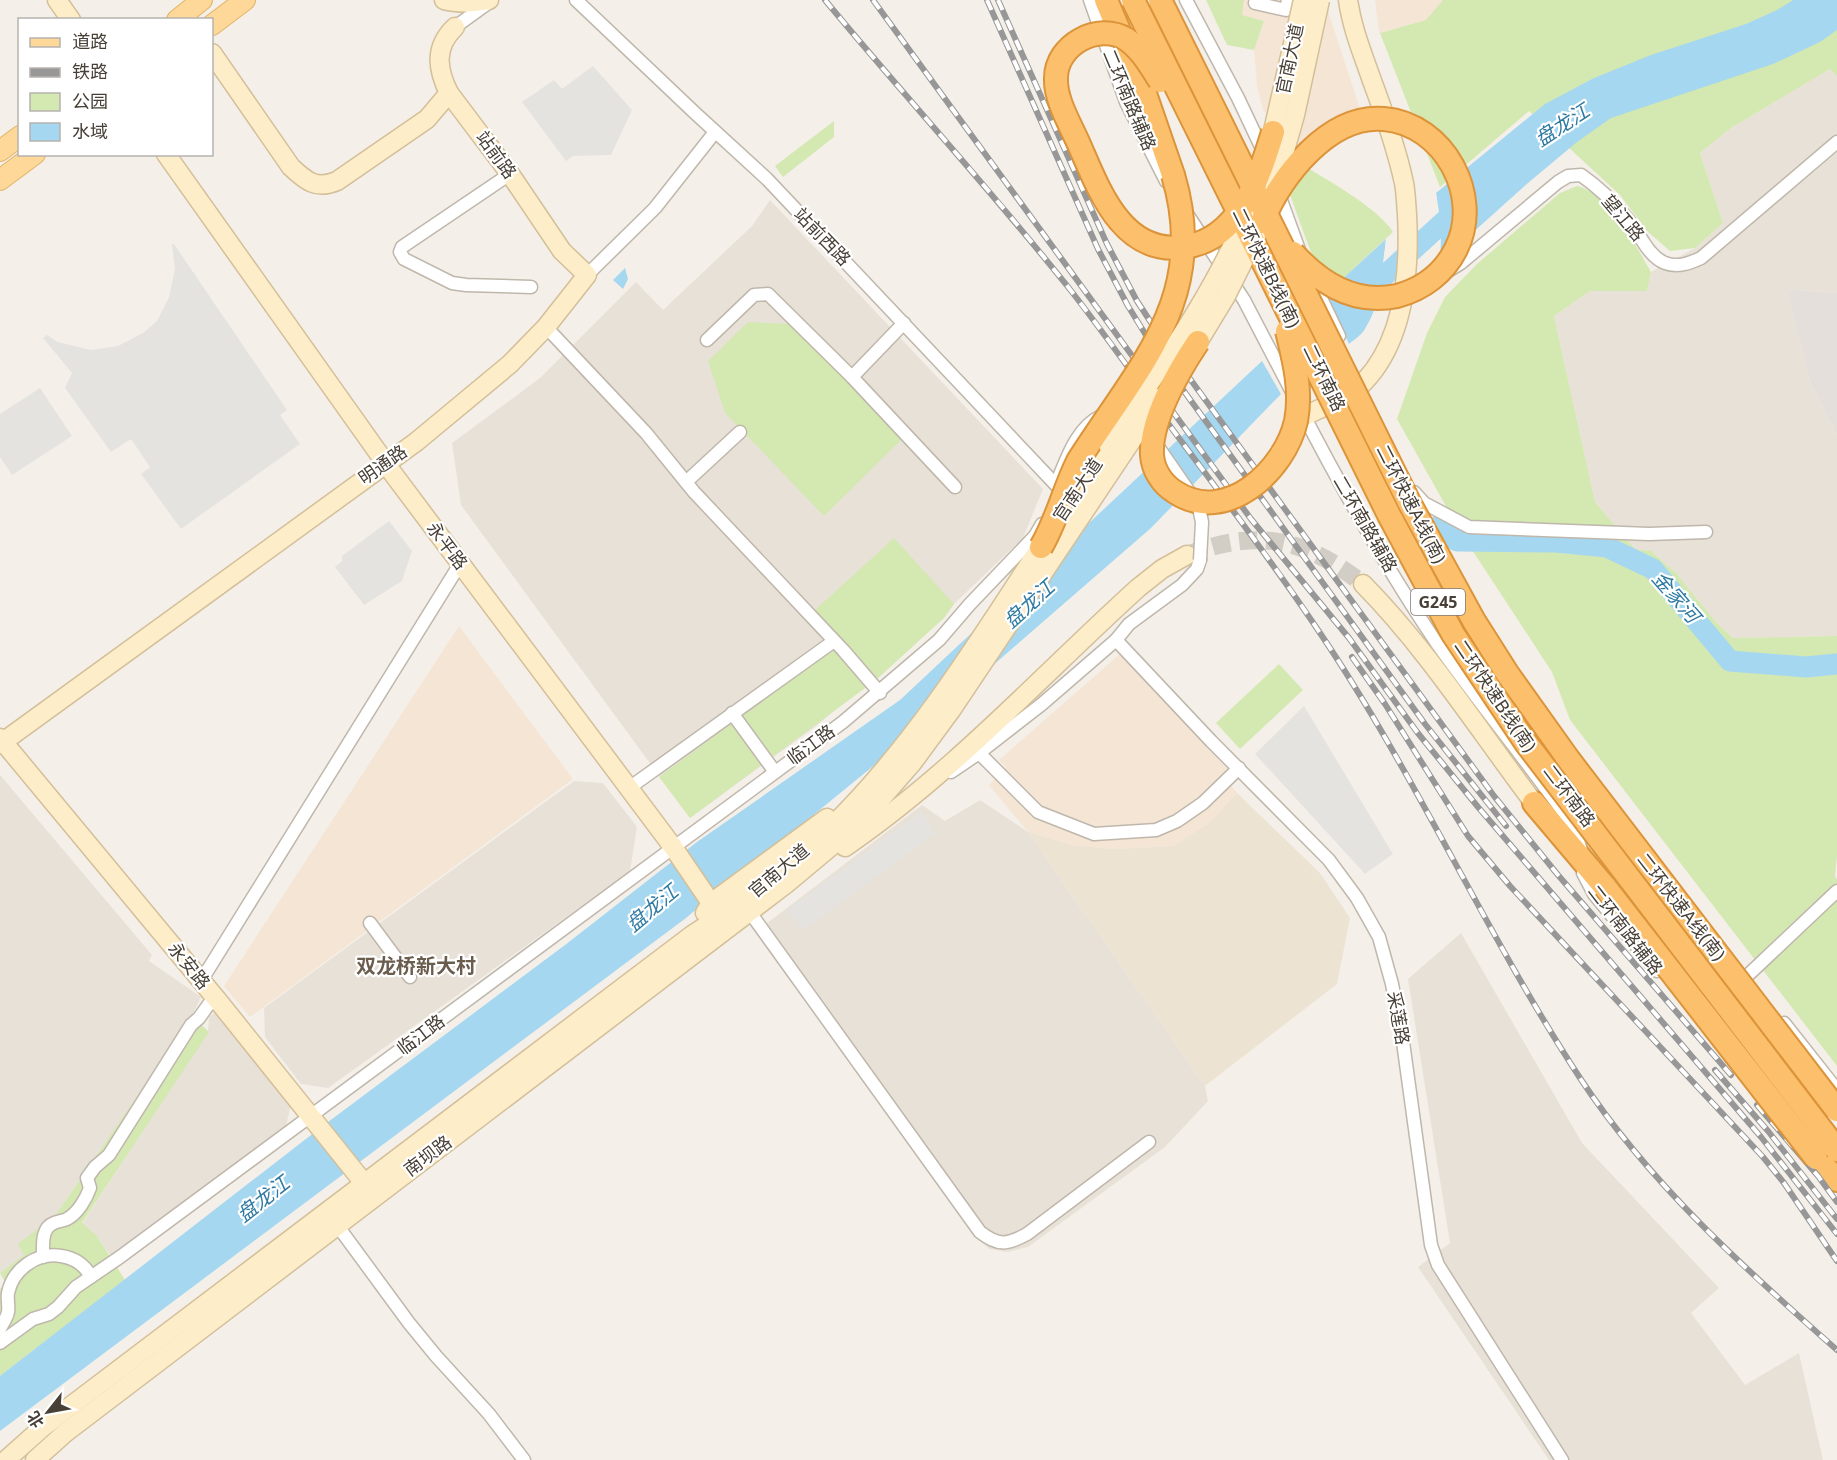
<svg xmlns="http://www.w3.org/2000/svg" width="1837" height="1460" font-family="'Noto Sans','Noto Sans SC',sans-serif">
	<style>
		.residential { fill: #e8e1d7 }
		.commercial { fill: #f5e5d4 }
		.industrial { fill: #e4dfda }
		.education { fill: #ede3d3 }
		.green { fill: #d4e8b2 }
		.parking { fill: #e5e3e0 }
		.water { fill: #a6d7f0 }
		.pier { fill: #f4f0e9 }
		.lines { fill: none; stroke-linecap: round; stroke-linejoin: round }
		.river { stroke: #a6d7f0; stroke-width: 21 }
		.secondary-tunnel { stroke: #d2cdc5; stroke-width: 18; stroke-dasharray: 18 9; stroke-linecap: butt }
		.street-casing { stroke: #bfb7ab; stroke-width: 15 }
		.secondary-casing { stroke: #d3bf99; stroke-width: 21 }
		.primary-casing { stroke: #e2b468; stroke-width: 22 }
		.highway-casing { stroke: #dc943b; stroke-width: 26 }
		.street { stroke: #fff; stroke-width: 12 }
		.secondary { stroke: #feedc9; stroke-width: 18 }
		.primary { stroke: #fdd899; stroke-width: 20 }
		.highway { stroke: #fcc06c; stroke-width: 22 }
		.rail-casing { stroke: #979797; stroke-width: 6 }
		.rail { stroke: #fff; stroke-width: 4; stroke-dasharray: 11; stroke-linecap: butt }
		.street-bridge-casing { stroke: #bfb7ab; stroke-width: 15; stroke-linecap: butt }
		.secondary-bridge-casing { stroke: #d3bf99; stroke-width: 21; stroke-linecap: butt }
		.highway-bridge-casing { stroke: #dc943b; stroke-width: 26; stroke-linecap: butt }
		.street-bridge { stroke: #fff; stroke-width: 12 }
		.secondary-bridge { stroke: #feedc9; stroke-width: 18 }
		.highway-bridge { stroke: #fcc06c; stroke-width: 22 }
		.labels { text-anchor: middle; stroke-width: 4.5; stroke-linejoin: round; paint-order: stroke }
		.shield { fill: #fff; stroke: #7f7973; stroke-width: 1.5 }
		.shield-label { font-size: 16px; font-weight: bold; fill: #484037 }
		.street-label { font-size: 18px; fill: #484037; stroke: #fff }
		.water-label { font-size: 20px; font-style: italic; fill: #2e7aa3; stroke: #fff }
		.neighbourhood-label { font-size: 20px; font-weight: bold; fill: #6a5d4e; stroke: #fff }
	</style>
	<rect width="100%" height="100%" fill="#f4f0e9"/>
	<!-- residential -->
	<g class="residential">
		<path d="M 1830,69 L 1837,76 L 1837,293 L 1787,289 L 1809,379 L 1837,434 L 1837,636 L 1733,638 L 1716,622 L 1676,573 L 1651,551 L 1635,549 L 1595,502 L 1554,316 L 1590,291 L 1647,291 L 1651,272 L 1695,248 L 1723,223 L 1700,153 L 1731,128 Z"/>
		<path d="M 770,200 L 1043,489 L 1023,538 L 954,604 L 944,618 L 816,726 L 690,818 L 461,505 L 452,443 L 540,378 L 636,282 L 663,310 L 752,226 Z"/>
		<path d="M 0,775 L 152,955 L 149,961 L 201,997 L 192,1016 L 55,1216 L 24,1255 L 0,1273 Z"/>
		<path d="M 574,781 L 603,783 L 637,827 L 630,871 L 328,1088 L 301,1084 L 265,1037 L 264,1008 Z"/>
		<path d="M 980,800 L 1028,832 L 1205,1086 L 1208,1101 L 1165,1147 L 1028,1247 L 1007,1252 L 989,1249 L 970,1230 L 758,930 L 922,805 L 945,821 Z"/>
		<path d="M 1461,933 L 1582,1143 L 1719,1288 L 1691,1313 L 1745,1385 L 1799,1353 L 1823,1460 L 1549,1460 L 1418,1267 L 1450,1243 L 1408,979 Z"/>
		<path d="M 220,1008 L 292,1099 L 285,1131 L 112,1258 L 97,1236 L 82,1224 L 208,1032 L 209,1017 Z"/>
	</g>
	<!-- commercial -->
	<g class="commercial">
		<path d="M 1244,0 L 1328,0 L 1329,14 L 1361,112 L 1322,126 L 1297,150 L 1263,110 L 1257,86 L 1254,50 L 1264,21 L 1241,15 Z"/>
		<path d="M 1375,0 L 1443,0 L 1426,20 L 1379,33 Z"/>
		<path d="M 459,626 L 573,779 L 250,1017 L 224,986 Z"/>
		<path d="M 1120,654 L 1227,769 L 1222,774 L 1237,793 L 1209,823 L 1173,846 L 1112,849 L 1072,845 L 1028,832 L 989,785 L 1006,767 L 999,760 Z"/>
	</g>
	<!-- industrial -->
	<path class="industrial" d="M 1787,289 L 1837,293 L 1837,434 L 1809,379 Z"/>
	<!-- education -->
	<path class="education" d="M 1237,793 L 1320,873 L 1350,918 L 1337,984 L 1205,1086 L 1028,832 L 1072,845 L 1112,849 L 1173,846 L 1209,823 Z"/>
	<!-- green -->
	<g class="green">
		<path d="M 1206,0 L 1244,0 L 1242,15 L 1264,21 L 1254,50 L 1227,45 Z"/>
		<path d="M 1443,0 L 1837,0 L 1837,76 L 1830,69 L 1731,128 L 1700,153 L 1723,223 L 1695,248 L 1670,251 L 1647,231 L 1620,195 L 1529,111 L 1440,187 L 1380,33 L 1426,20 Z"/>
		<path d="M 834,121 L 834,137 L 783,177 L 775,166 Z"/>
		<path d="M 1290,157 C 1318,175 1377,206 1393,232 L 1326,294 L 1289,192 Z"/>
		<path d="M 1577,186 C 1610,194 1634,243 1651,272 L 1647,291 L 1590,291 L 1554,316 L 1595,502 L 1635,549 L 1651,551 L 1676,573 L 1716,622 L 1733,638 L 1837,636 L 1837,856 L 1835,876 L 1837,880 L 1837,1066 L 1570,720 L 1552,672 L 1461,533 L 1397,419 L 1427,333 L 1445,297 L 1477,264 L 1560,193 Z"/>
		<path d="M 748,322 L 790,324 L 903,438 L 824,516 L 725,413 L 708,361 Z"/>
		<path d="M 894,538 L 954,604 L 944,618 L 876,680 L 690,818 L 659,777 L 841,642 L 814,611 Z"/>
		<path d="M 1279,664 L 1303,690 L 1240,749 L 1216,723 Z"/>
		<path d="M 192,1016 L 209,1032 L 82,1223 L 97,1236 L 125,1280 L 0,1376 L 0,1289 L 6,1284 L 0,1273 L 24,1255 L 18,1244 L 55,1216 Z"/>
	</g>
	<!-- parking -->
	<g class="parking">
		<path d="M 593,66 L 632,110 L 611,155 L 573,156 L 566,161 L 522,102 L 554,80 L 562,89 Z"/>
		<path d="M 174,244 L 287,410 L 280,415 L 300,444 L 181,529 L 141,474 L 150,467 L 131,439 L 111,452 L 65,388 L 72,373 L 43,338 L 47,335 L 58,342 L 91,350 L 118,346 L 143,333 L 157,321 L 169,297 L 175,269 L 172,245 Z"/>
		<path d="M 40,388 L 72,436 L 12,475 L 0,457 L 0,414 Z"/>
		<path d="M 389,521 L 412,551 L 402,581 L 364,605 L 335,567 L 342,561 L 342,556 Z"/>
		<path d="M 1304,706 L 1393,854 L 1365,874 L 1255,754 Z"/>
		<path d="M 921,812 L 936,833 L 803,930 L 787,910 Z"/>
	</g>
	<!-- water -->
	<g class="water">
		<path d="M 1793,0 L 1837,0 L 1837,30 L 1820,42 L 1773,64 L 1611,118 L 1577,142 L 1528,183 L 1440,262 L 1439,212 L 1436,193 L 1545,104 L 1594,78 L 1651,55 L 1746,24 L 1777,10 Z"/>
		<path d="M 1386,239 C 1383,268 1382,302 1366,327 C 1363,334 1355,339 1349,344 L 1326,294 Z"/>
		<path d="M 625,268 L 628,279 L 623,289 L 613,280 Z"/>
		<path d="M 1262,361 L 1281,394 L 1151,528 L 937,714 L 795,830 L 728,882 L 686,918 L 0,1431 L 0,1376 L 320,1128 L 565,945 L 697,842 L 900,700 Z"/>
	</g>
	<!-- pier -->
	<g class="pier">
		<path d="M 1436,193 L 1441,238 L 1440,262 L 1437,262 L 1438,239 L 1433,195 Z"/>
		<path d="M 1388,237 L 1383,288 L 1375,315 L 1371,324 L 1365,330 L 1373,314 L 1380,287 L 1386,239 Z"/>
	</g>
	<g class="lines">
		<!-- river -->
		<g class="river">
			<path d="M 1360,298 L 1461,206"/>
			<path d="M 1436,527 L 1457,541 L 1556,542 L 1607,547 L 1653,569 L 1730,661 L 1806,667 L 1837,664"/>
		</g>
		<!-- secondary-tunnel -->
		<path class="secondary-tunnel" d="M 1187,555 C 1258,528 1304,538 1363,584"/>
		<!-- street casing -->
		<g class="street-casing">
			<g id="street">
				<path d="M 576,0 L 695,113 L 767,179 L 1056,485"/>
				<path d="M 1090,0 L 1126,102 L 1166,181"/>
				<path d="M 1186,0 L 1238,98 L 1264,153"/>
				<path d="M 1256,0 L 1255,3 L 1286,10 L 1288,0"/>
				<path d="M 455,27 L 491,1"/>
				<path d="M 510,174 L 402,247 L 400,252 L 404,259 L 452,283 L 466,285 L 531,287"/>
				<path d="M 1278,192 L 1302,258"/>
				<path d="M 1185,211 L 1244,300 L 1292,392"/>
				<path d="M 1448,271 L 1461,263 L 1558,182 L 1568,176 L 1581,175 C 1598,187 1613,201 1626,217 C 1639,231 1647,256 1665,263 C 1678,268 1690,263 1701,258 L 1837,142"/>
				<path d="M 1309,273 L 1339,336"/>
				<path d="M 587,275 L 655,208 L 715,132"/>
				<path d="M 546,327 L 646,433 L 694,492 L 843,650 L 880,693"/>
				<path d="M 707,340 L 754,295 L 768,294 L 852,377 L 955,487"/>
				<path d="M 852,377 L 904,323"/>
				<path d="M 1301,410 C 1342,489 1386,568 1436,642 C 1478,701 1524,758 1567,817 L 1575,831 L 1581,850"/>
				<path d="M 1154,441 L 1192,496"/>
				<path d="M 1059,477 C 1068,455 1078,427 1101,416"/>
				<path d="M 686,482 L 740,432"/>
				<path d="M 1414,492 L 1424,503 L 1469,527 L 1649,534 L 1706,532"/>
				<path d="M 1116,640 L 1211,741 L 1329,860 L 1357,898 L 1379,937 L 1392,984 L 1403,1042 L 1431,1245 L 1438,1265 L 1562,1460"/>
				<path d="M 732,713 L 775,772"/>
				<path d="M 979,753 L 1038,812 L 1094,834 L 1156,830 L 1177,821 L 1203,803 L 1239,768"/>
				<path d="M 951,772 L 979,753 L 1042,704 L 1116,640 L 1129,624 L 1182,585 L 1197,569 L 1200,560"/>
				<path d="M 629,788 L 834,641"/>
				<path d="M 1583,873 L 1594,894 L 1657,971"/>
				<path d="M 749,911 L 980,1232 C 998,1246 1007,1245 1027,1234 L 1149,1142"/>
				<path d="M 370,923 L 410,977"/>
				<path d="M 1747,976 L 1837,891"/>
				<path d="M 201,981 L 460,564"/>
				<path d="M 1784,1023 L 1837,1090"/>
				<path d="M 337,1225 L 409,1323 L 436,1356 L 489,1414 L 524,1460"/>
				<path d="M 43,1257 C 43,1245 41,1228 54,1223 C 58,1221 63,1221 67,1219 C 78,1213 86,1199 90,1188 L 87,1178 L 95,1167 L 109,1155 L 191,1025 L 199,1018 L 214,997"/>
				<path d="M 0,1329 C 2,1324 7,1318 8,1312 C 9,1306 7,1299 8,1293 C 13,1269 37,1252 61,1256 C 74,1258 85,1265 91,1277"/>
				<path d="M 0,1343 L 33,1319 L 49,1314 L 58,1307 L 76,1287 L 120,1257 L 843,722 L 939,640 L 970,604 L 1035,536 L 1042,524"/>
			</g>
		</g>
		<!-- secondary casing -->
		<g class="secondary-casing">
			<g id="secondary">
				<path d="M 57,0 L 71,20"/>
				<path d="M 444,0 C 459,4 473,3 489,0"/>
				<path d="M 212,53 L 291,167 C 306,181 316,190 337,181 L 427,119 L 449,93"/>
				<path d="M 166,154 L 394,475 L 673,847 L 711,903"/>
				<path d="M 1305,416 C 1324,406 1349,398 1364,382 C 1405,339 1410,270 1407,214 C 1406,204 1406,193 1404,183 C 1397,150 1383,110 1371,78 C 1362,52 1352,28 1348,0"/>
				<path d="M 1064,512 L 1108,445"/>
				<path d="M 1363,584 C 1428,650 1478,729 1534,803"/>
				<path d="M 0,738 L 219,1002 L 372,1193"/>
				<path d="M 0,744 L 416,442 L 510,364 L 546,327 L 587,275 L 562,251 L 510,174 L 449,93 C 437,69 434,47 455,27"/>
				<path d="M 845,847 C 953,773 1041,676 1138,588 L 1162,569 L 1187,555"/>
				<path d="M 705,913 L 711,903 L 827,818"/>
				<path d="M 6,1460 L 43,1427 L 692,935 C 742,903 789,867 832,826 C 916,744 983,635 1047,537"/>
				<path d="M 35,1460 L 65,1433 L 786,884 L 853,828 L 879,801 L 913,762 L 952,709 L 1122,455"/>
			</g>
		</g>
		<!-- primary casing -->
		<g class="primary-casing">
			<g id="primary">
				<path d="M 177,20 L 202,0"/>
				<path d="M 212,25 L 245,0"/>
				<path d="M 0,151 L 20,136"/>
				<path d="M 0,180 L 35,154"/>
			</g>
		</g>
		<!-- highway casing -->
		<g class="highway-casing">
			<g id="highway">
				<path d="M 1106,0 L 1142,85 L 1173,175"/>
				<path d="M 1534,803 L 1605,887"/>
				<path d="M 1816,1158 L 1837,1180"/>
			</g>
		</g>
		<!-- street -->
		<use href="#street" class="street"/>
		<!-- secondary -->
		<use href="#secondary" class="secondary"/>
		<!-- primary -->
		<use href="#primary" class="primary"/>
		<!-- highway -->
		<use href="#highway" class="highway"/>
		<!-- rail casing -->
		<g class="rail-casing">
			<g id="rail">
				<path d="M 825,0 C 906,98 993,192 1072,292 C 1107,337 1140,384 1173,430 C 1222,496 1272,561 1318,630 C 1415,773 1485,933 1580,1078 C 1649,1183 1744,1268 1837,1350"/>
				<path d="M 873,0 L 1251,519 L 1349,638 L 1417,732 L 1478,807 L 1761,1137 L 1837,1234"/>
				<path d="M 987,0 L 1098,249 L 1128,306 L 1160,358 L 1425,724 L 1506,826"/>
				<path d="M 998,0 L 1107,244 L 1137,301 L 1169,350 L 1494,796 L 1558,875 L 1731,1075"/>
				<path d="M 1352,657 L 1385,704 L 1468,836 L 1510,886 L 1763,1157 L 1784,1183 L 1837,1261"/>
				<path d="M 1715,1070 L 1768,1131 L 1837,1219"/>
				<path d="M 1757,1105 L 1818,1176 L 1837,1202"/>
			</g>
		</g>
		<!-- rail -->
		<use href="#rail" class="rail"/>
		<!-- street-bridge casing -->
		<g class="street-bridge-casing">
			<path id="street-bridge" d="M 1199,508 L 1202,522 L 1200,560"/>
		</g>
		<!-- secondary-bridge casing -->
		<g class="secondary-bridge-casing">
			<g id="secondary-bridge">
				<path d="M 1270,144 L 1303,0"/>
				<path d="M 1274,189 L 1295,115 L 1320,0"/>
				<path d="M 1192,352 L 1226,296 L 1257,234"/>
				<path d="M 1108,445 C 1158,370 1212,298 1247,213"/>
				<path d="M 1122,455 L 1161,397"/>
			</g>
		</g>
		<!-- highway-bridge casing -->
		<g class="highway-bridge-casing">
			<g id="highway-bridge">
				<path d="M 1133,0 L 1389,515 L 1453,634 L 1526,743 L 1837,1150"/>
				<path d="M 1160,0 L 1410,504 L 1474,621 L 1507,673 L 1569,760 L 1837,1110"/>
				<path d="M 1160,81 C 1151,67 1141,49 1126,39 C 1098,22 1056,45 1056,78 C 1055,99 1069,122 1078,142 C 1098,187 1121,256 1184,247 C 1239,240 1259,178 1273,132"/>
				<path d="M 1262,222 C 1281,177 1328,114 1384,119 C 1444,124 1483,196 1456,249 C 1444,273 1423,289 1397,296 C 1355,305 1320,283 1293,253"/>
				<path d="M 1198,342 C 1179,370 1150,420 1152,455 C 1153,470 1162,484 1175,492 C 1226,526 1285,470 1296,421 C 1302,390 1294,360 1287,331"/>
				<path d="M 1041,547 C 1057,520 1064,489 1078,461 C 1139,365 1210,297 1173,175"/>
				<path d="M 1605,887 L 1816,1158"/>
			</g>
		</g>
		<!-- street-bridge -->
		<use href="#street-bridge" class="street-bridge"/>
		<!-- secondary-bridge -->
		<use href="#secondary-bridge" class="secondary-bridge"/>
		<!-- highway-bridge -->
		<use href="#highway-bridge" class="highway-bridge"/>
	</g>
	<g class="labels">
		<!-- shield labels -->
		<rect class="shield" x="1411" y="589" width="54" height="26" rx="4.5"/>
		<g class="shield-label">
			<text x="1438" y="608">G245</text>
		</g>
		<!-- street labels -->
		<g class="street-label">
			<text transform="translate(1290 59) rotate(-78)" y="6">官南大道</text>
			<text transform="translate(1129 100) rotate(67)" y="6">二环南路辅路</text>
			<text transform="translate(496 155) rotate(54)" y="6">站前路</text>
			<text transform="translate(1623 218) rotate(50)" y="6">望江路</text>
			<text transform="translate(822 237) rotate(46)" y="6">站前西路</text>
			<text transform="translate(1266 268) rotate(64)" y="6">二环快速B线(南)</text>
			<text transform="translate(1324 378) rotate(64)" y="6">二环南路</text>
			<text transform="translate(383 465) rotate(-35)" y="6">明通路</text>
			<text transform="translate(1078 490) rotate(-56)" y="6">官南大道</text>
			<text transform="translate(1411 504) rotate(63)" y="6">二环快速A线(南)</text>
			<text transform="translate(1365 524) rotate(60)" y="6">二环南路辅路</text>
			<text transform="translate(447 546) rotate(53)" y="6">永平路</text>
			<text transform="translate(1495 696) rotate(56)" y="6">二环快速B线(南)</text>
			<text transform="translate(811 745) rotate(-36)" y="6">临江路</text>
			<text transform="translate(1569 796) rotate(53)" y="6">二环南路</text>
			<text transform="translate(779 871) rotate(-40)" y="6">官南大道</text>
			<text transform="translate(1681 907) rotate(52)" y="6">二环快速A线(南)</text>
			<text transform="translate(1625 930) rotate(52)" y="6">二环南路辅路</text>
			<text transform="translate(189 966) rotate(51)" y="6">永安路</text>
			<text transform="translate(1398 1018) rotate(80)" y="6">采莲路</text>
			<text transform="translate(421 1035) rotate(-37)" y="6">临江路</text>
			<text transform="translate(428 1156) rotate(-37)" y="6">南坝路</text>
		</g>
		<!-- water labels -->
		<g class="water-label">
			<text transform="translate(1562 125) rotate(-33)" y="7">盘龙江</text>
			<text transform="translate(1676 597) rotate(49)" y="7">金家河</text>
			<text transform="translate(1029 604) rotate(-42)" y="7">盘龙江</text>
			<text transform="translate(652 908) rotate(-40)" y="7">盘龙江</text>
			<text transform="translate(263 1199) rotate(-38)" y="7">盘龙江</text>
		</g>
		<!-- neighbourhood labels -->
		<g class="neighbourhood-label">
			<text x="416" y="973">双龙桥新大村</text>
		</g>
	</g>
	<!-- legend -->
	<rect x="18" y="18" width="195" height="138" fill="#ffffff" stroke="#b6b3af" stroke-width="1.5"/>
	<rect x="30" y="38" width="30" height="9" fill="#fdd899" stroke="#b6b3af" stroke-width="1.5"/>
	<text x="72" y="48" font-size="18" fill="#484037">道路</text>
	<rect x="30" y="68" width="30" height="9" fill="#979797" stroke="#b6b3af" stroke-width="1.5"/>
	<text x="72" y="78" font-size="18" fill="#484037">铁路</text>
	<rect x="30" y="93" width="30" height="18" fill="#d4e8b2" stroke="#b6b3af" stroke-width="1.5"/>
	<text x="72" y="108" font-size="18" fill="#484037">公园</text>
	<rect x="30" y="123" width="30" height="18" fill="#a6d7f0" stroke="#b6b3af" stroke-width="1.5"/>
	<text x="72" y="138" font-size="18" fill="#484037">水域</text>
	<!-- north arrow -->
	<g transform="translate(48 1412) rotate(239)" stroke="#ffffff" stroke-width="4.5" paint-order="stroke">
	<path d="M0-4.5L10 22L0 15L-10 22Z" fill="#484037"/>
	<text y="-9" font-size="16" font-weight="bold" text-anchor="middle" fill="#484037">北</text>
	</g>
</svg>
